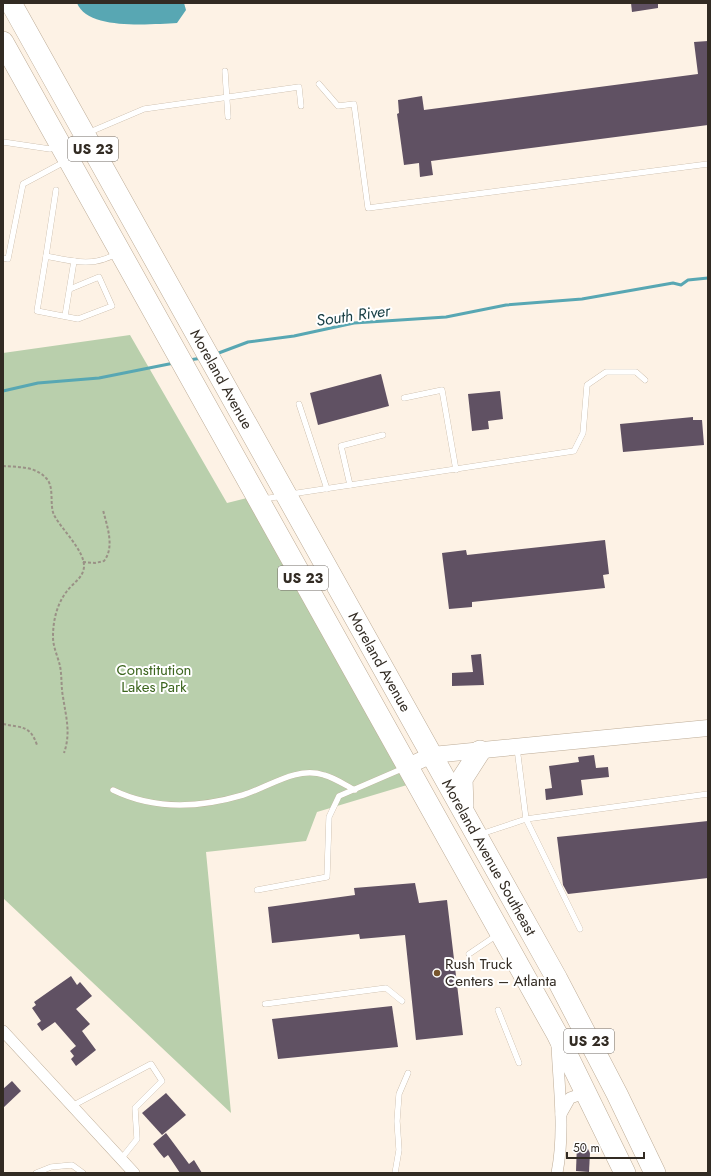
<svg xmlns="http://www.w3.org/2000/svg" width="711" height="1176" font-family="Jost,sans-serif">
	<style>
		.green { fill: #b9cfac }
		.water { fill: #58a7b3 }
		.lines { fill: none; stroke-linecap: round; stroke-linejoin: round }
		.stream { stroke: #58a7b3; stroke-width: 3 }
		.building { fill: #605163 }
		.lane-casing { stroke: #bdac97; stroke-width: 6 }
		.street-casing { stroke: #bdac97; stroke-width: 12 }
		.secondary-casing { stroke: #bdac97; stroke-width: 17 }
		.highway-casing { stroke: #bdac97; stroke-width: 22 }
		.path { stroke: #9a9186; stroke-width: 2; stroke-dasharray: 3 2; stroke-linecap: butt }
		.lane { stroke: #fff; stroke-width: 5.5 }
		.street { stroke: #fff; stroke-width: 11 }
		.secondary { stroke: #fff; stroke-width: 16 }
		.highway { stroke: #fff; stroke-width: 21 }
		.poi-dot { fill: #77552d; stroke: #fff; stroke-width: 1.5 }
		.labels { text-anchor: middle; stroke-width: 4; stroke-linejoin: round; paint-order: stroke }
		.shield { fill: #fff; stroke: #706b65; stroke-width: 1 }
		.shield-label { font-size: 14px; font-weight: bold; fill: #322b23 }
		.street-label { font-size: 15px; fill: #322b23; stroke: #fff }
		.park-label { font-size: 15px; fill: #3c651e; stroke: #fff }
		.poi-label { font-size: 15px; fill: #322b23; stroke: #fff; text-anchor: start }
		.water-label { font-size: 16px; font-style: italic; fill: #1b4147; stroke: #fff }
	</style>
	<rect width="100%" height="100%" fill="#fdf2e5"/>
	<!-- green -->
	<path class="green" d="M 130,335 L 227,503 L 247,498 L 407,785 L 317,812 L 306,841 L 206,852 L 231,1113 L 3,898 L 3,353 Z"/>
	<!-- water -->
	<path class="water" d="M 77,3 L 184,3 L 186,10 L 177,23 C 152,24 88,31 77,3 Z"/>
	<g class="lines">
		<!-- stream -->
		<g class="stream">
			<path d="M 216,354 L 248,342 L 294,336 L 354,323 L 446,317 L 506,305 L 582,299 L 673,283 L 681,285 L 688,280 L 708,278"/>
			<path d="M 189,360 L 202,358"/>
			<path d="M 3,391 L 38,383 L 99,378 L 174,363"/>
		</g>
	</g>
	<!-- building -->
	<g class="building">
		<path d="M 631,3 L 658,3 L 658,8 L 632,12 Z"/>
		<path d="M 708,41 L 708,125 L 431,161 L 433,175 L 420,177 L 419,163 L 404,165 L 397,114 L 399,113 L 398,100 L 422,96 L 424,110 L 698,74 L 694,42 Z"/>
		<path d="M 381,374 L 389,406 L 318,425 L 310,393 Z"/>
		<path d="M 500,391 L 503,419 L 488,421 L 489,429 L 472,431 L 468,394 Z"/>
		<path d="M 693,417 L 693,420 L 702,420 L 704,445 L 623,452 L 620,424 Z"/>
		<path d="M 605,540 L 609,574 L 603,575 L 605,588 L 472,602 L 472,607 L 449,609 L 442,553 L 466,550 L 467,555 Z"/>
		<path d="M 481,654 L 484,685 L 452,686 L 452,673 L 473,672 L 471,655 Z"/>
		<path d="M 594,755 L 596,768 L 608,767 L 609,777 L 581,780 L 583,795 L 546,800 L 545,789 L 552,788 L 549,766 L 579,762 L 578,757 Z"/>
		<path d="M 708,821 L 708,878 L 568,894 L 563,885 L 557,837 Z"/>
		<path d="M 415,883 L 419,903 L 447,900 L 463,1035 L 416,1040 L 405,935 L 360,939 L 359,934 L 272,943 L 268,907 L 355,895 L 354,888 Z"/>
		<path d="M 71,976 L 77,985 L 80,982 L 92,996 L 76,1009 L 90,1024 L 82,1031 L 96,1050 L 76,1066 L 71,1059 L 74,1056 L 70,1051 L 76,1046 L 55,1022 L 42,1031 L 37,1024 L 41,1021 L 32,1008 L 36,1005 L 34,1002 Z"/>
		<path d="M 392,1006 L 398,1047 L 278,1059 L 272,1019 Z"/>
		<path d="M 12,1081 L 21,1091 L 3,1108 L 3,1089 Z"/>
		<path d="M 166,1093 L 186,1115 L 162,1135 L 142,1113 Z"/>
		<path d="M 166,1133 L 189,1164 L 194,1160 L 202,1173 L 180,1173 L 168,1155 L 164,1158 L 159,1152 L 153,1144 Z"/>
		<path d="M 577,1143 L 585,1143 L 590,1153 L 589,1172 L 576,1171 Z"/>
	</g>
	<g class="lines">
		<!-- lane casing -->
		<g class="lane-casing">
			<g id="lane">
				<path d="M 225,71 L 228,117"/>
				<path d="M 319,84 L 338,106 L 354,104 L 368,208 L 708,164"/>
				<path d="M 3,142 L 50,149 L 144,109 L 299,87 L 301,106"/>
				<path d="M 56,190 L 46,256 C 71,261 94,268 117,253"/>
				<path d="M 46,256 L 37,311 L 78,319 L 112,306 L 99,277 L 70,289"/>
				<path d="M 3,258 L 8,259 L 23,184 L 66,161"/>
				<path d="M 65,316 L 74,261"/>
				<path d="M 404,398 L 442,390 L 456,470"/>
				<path d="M 299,404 L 327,489"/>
				<path d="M 350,485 L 341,446 L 383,435"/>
				<path d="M 291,494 L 574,451 L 583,433 L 587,385 L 606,372 L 636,372 L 645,380"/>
				<path d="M 263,499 L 283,496"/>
				<path d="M 113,790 C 154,810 199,808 243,795 C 269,787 296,766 324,775 C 335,778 345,785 355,790"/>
				<path d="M 481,834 L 526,819 L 517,748"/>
				<path d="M 257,890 L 327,877 L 329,817 L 339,796 L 404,768"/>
				<path d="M 580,929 L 526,819 L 708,794"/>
				<path d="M 469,954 L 497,935"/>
				<path d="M 265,1004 L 386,988 L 402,1001"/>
				<path d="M 498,1010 L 519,1063"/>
				<path d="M 72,1106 L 151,1064 L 162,1081 L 135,1108 L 137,1139 L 121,1159"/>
				<path d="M 36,1173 L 51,1167 L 72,1165 L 83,1173"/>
				<path d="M 395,1173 L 399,1150 L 397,1121 L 399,1094 L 408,1073"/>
			</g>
		</g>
		<!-- street casing -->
		<g class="street-casing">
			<g id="street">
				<path d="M 3,1031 L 134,1173"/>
				<path d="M 561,1114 L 570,1098 L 587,1092"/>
				<path d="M 557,1173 C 565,1132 559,1088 557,1046"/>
			</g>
		</g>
		<!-- secondary casing -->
		<g class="secondary-casing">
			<path id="secondary" d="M 408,766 L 432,755 L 708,728"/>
		</g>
		<!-- highway casing -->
		<g class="highway-casing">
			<g id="highway">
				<path id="s1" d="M 11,3 L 557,979 L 617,1094 L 655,1173"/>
				<path d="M 3,42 L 557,1034 L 625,1173"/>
				<path d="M 463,806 L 462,779 L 480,751"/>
			</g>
		</g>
		<!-- path -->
		<g class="path">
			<path d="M 3,466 C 17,467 35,466 46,478 C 55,487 49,504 54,515 C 62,530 85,551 84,567 C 83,578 73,583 67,591 C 57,604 53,620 53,637 C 53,647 58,657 60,666 C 62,676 61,687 63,697 C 66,717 71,733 64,753"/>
			<path d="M 83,562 L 95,563 L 104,561 C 115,547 107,526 103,510"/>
			<path d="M 3,724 C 22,728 30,725 37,745"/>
		</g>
		<!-- lane -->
		<use href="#lane" class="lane"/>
		<!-- street -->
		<use href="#street" class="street"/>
		<!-- secondary -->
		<use href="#secondary" class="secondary"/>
		<!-- highway -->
		<use href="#highway" class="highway"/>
	</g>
	<!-- markers -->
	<circle class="poi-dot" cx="437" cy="973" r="4"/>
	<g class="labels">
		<!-- shield labels -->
		<g class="shield">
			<rect x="68" y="137" width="50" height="24" rx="3"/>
			<rect x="278" y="566" width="50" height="24" rx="3"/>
			<rect x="564" y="1029" width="50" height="24" rx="3"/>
		</g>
		<g class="shield-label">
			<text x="93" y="154">US 23</text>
			<text x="303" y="583">US 23</text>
			<text x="589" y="1046">US 23</text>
		</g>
		<!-- street labels -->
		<g class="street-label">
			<text dy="5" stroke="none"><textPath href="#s1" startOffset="431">Moreland Avenue</textPath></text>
			<text dy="5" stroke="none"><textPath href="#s1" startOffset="755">Moreland Avenue</textPath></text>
			<text dy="5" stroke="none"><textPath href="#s1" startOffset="979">Moreland Avenue Southeast</textPath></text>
		</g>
		<!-- park labels -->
		<g class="park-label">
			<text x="154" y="675">Constitution<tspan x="154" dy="17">Lakes Park</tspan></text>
		</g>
		<!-- poi labels -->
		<g class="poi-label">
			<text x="445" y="969">Rush Truck<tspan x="445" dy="17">Centers – Atlanta</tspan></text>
		</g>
		<!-- water labels -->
		<g class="water-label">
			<text transform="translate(353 315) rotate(-8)" y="6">South River</text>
		</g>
	</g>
	<!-- border -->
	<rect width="711" height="1176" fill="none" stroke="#322b23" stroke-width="8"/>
	<!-- scale -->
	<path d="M567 1152v6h77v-6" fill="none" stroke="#322b23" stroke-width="2"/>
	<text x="573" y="1152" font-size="12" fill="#322b23" stroke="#ffffff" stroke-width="3" paint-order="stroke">50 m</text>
</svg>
